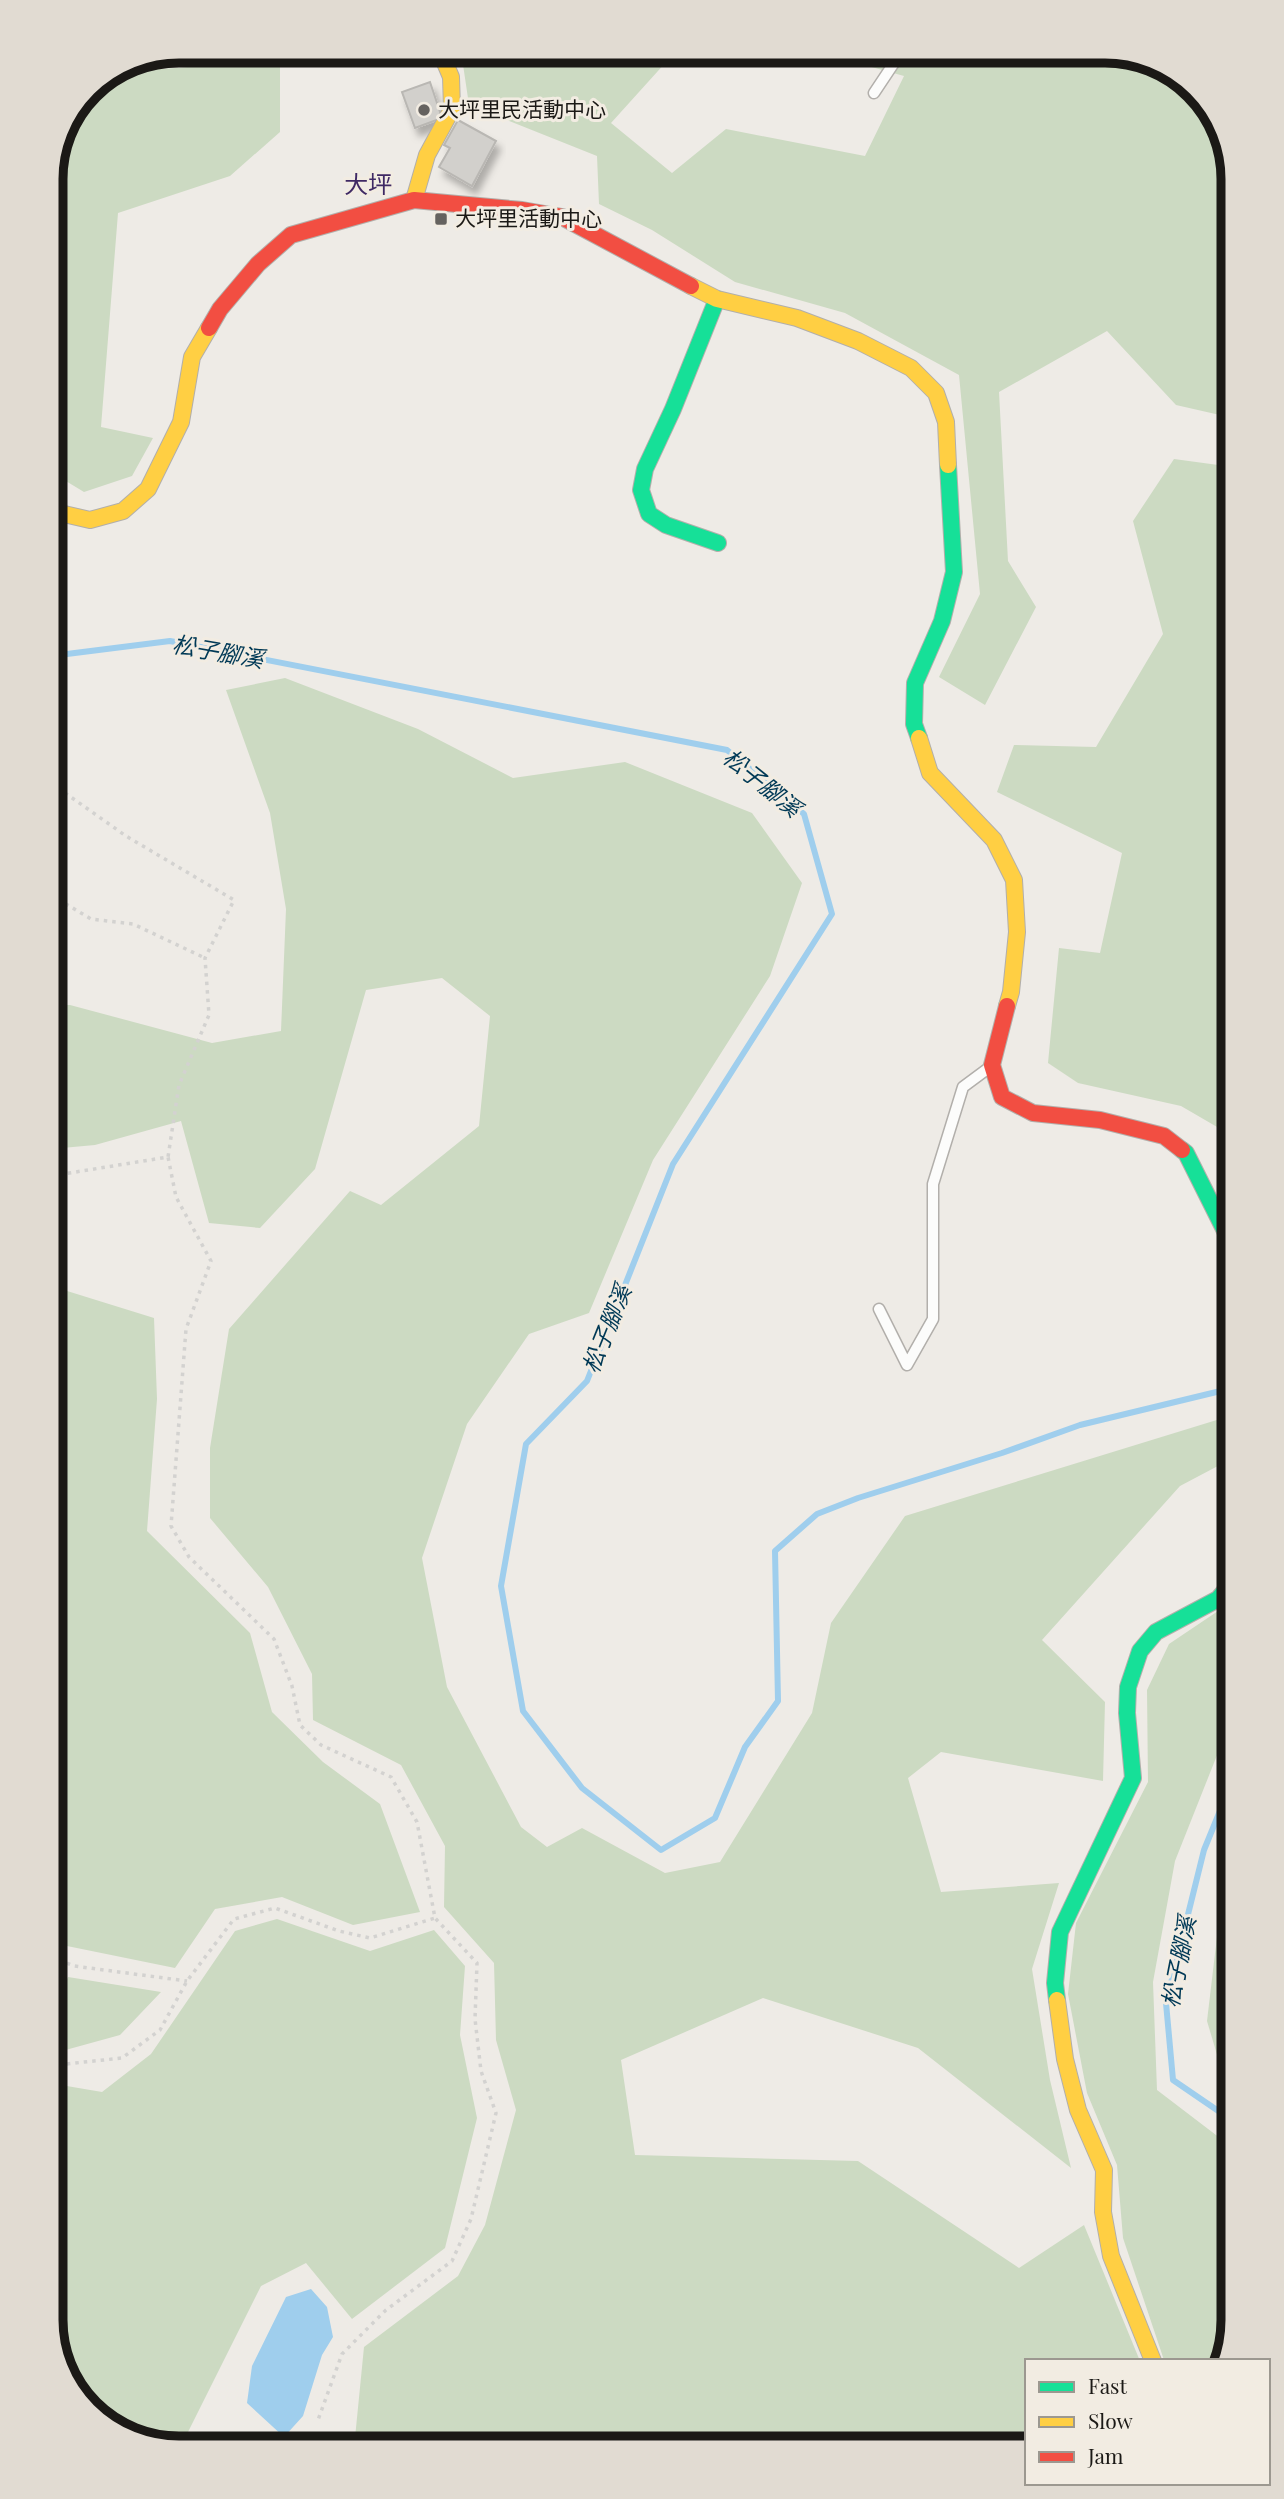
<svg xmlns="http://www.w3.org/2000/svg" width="1284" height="2499" font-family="'Playfair Display','Noto Sans TC',serif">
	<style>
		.green { fill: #ccdac2 }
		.water { fill: #9fceed }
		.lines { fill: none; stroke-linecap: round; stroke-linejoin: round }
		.stream { stroke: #9fceed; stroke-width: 6 }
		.building { fill: #d2d0cc; stroke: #b9b7b3; stroke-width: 2; filter: url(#shadow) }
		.lane-casing { stroke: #b2afab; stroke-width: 13 }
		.fast-casing { stroke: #b2afab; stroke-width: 18 }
		.slow-casing { stroke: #b2afab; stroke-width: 18 }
		.jam-casing { stroke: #b2afab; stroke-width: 18 }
		.path { stroke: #d3d2d0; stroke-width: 3.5; stroke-dasharray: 3.5 5; stroke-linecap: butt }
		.lane { stroke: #fcfcfb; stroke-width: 10 }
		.fast { stroke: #16e098; stroke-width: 16 }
		.slow { stroke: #ffcf43; stroke-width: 16 }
		.jam { stroke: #f24e42; stroke-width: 16 }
		.poi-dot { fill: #65625f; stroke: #f2ece2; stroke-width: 2.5 }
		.labels { text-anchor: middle; stroke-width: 6; stroke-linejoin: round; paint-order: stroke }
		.poi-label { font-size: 21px; fill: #1b1916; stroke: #f2ece2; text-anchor: start }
		.water-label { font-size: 23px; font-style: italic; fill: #003956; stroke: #f2ece2 }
		.quarter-label { font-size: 24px; fill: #3f2964; stroke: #f2ece2 }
		.rim { fill: none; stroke: #1b1916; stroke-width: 9 }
	</style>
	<defs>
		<filter id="shadow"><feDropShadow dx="4.5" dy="8" stdDeviation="3.5" flood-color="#0004"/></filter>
	</defs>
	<rect width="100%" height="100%" fill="#eeebe6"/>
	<!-- green -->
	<g class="green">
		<path d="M 461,51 L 676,51 L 611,123 L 672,173 L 726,129 L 865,156 L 904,76 L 814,51 L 1114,51 L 1183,77 L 1224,130 L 1233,179 L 1233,418 L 1176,405 L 1107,331 L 999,392 L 1008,561 L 1036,607 L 985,705 L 939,677 L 980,594 L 959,375 L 845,313 L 735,282 L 652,230 L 599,204 L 597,156 L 469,105 Z"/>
		<path d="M 280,60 L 280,132 L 230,176 L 118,213 L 101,427 L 153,438 L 132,476 L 84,492 L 51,472 L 51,171 L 89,88 L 125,64 L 162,69 Z"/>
		<path d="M 1174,459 L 1233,467 L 1233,1149 L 1224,1131 L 1181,1106 L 1078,1083 L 1048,1063 L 1059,948 L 1100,953 L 1122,853 L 997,792 L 1014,745 L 1096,747 L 1163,634 L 1133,521 Z"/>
		<path d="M 285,678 L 418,729 L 513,778 L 625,762 L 752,813 L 802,883 L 770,976 L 653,1160 L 589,1313 L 529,1334 L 467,1424 L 422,1558 L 447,1687 L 521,1827 L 547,1847 L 582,1828 L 665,1873 L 720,1862 L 812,1713 L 831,1623 L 905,1516 L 1233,1415 L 1233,1458 L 1180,1486 L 1042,1640 L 1105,1702 L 1103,1781 L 941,1752 L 908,1778 L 941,1892 L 1059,1883 L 1032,1969 L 1050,2080 L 1071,2168 L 918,2048 L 763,1998 L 621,2060 L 635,2155 L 858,2161 L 1019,2268 L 1084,2225 L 1140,2361 L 1027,2361 L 1027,2448 L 354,2448 L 364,2347 L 458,2276 L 485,2225 L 516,2110 L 496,2040 L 494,1963 L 444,1907 L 445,1846 L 401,1765 L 313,1720 L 312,1674 L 268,1587 L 210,1518 L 210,1448 L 229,1329 L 350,1191 L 381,1205 L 479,1126 L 490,1016 L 442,978 L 366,990 L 315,1169 L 260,1228 L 209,1223 L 181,1121 L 95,1145 L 51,1149 L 51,1005 L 70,1005 L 212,1043 L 281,1031 L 286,909 L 270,813 L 226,690 Z"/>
		<path d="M 51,1286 L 154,1318 L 157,1399 L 147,1531 L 250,1633 L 272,1712 L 323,1762 L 380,1804 L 420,1912 L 353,1925 L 282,1897 L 215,1909 L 175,1968 L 67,1946 L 51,1938 L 51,1841 L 67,1796 L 51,1774 L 51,1646 L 54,1645 L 56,1614 L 51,1614 Z"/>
		<path d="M 1233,1597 L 1233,1715 L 1175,1861 L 1153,1982 L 1157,2090 L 1233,2148 L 1233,2321 L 1221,2361 L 1167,2361 L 1164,2360 L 1123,2238 L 1117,2165 L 1087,2093 L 1068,1994 L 1076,1923 L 1148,1782 L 1147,1690 L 1169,1644 L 1227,1605 Z"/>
		<path d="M 1233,1856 L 1233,2098 L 1229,2095 L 1207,2021 L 1224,1878 Z"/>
		<path d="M 277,1919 L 370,1951 L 434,1930 L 465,1966 L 460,2035 L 477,2118 L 445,2248 L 352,2319 L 306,2263 L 261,2286 L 180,2448 L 171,2448 L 107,2426 L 60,2369 L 51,2320 L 51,2227 L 53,2226 L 51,2224 L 51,2086 L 55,2084 L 102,2092 L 151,2054 L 235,1931 Z"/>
		<path d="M 68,1977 L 161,1992 L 120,2035 L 51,2054 L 51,1993 L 60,1995 Z"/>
	</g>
	<!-- water -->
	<path class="water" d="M 311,2289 L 327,2307 L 333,2337 L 322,2355 L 303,2416 L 284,2437 L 247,2403 L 252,2366 L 286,2297 Z"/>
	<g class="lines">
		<!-- stream -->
		<g class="stream">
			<path d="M 51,656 L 170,641 L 727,750 L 804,814 L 832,914 L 673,1164 L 587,1381 L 526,1444 L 501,1586 L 523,1711 L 582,1788 L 661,1850 L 715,1818 L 745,1747 L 778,1701 L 775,1551 L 817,1514 L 858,1498 L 1002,1453 L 1080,1425 L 1233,1388"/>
			<path d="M 1233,2121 L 1173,2080 L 1166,2003 L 1204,1850 L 1233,1779"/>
		</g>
	</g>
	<!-- building -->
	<g class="building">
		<path d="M 430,82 L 442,118 L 415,128 L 402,92 Z"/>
		<path d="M 458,120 L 496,141 L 472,186 L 439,167 L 450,148 L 444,145 Z"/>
	</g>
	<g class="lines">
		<!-- lane casing -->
		<g class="lane-casing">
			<g id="lane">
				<path d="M 874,93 L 902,51"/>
				<path d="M 879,1309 L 907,1365 L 933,1319 L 933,1184 L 963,1087 L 990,1067"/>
			</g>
		</g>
		<!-- fast casing -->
		<g class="fast-casing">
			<g id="fast">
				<path d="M 717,299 L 673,409 L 645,469 L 641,490 L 649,514 L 666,525 L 718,543"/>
				<path d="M 919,738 L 914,724 L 915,683 L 942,621 L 954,572 L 948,465"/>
				<path d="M 1182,1150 L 1186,1153 L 1233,1247"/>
				<path d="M 1057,2000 L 1055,1983 L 1060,1932 L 1133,1778 L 1127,1713 L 1128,1687 L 1140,1651 L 1156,1632 L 1218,1599 L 1233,1581"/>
			</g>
		</g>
		<!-- slow casing -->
		<g class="slow-casing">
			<g id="slow">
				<path d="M 414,200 L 427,155 L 452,109 L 451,77 L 440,51"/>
				<path d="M 691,286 L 717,299 L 797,318 L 858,341 L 911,368 L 936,393 L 946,422 L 948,465"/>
				<path d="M 51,511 L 90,520 L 123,511 L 148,489 L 181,422 L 192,357 L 209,328"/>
				<path d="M 919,738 L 930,773 L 994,840 L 1014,880 L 1017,932 L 1011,992 L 1007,1006"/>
				<path d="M 1057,2000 L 1065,2059 L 1078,2110 L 1104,2170 L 1103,2212 L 1111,2256 L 1153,2361"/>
			</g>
		</g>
		<!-- jam casing -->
		<g class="jam-casing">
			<g id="jam">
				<path d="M 209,328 L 220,309 L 258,264 L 291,235 L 414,200 L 522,210 L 562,217 L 691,286"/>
				<path d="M 1007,1006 L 992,1065 L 1002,1097 L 1033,1113 L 1100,1120 L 1164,1136 L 1182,1150"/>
			</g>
		</g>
		<!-- path -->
		<g class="path">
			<path d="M 151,56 L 167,58 L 236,51"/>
			<path d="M 51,783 L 126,836 L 234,900 L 205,958 L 209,1015 L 179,1085 L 168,1157"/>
			<path d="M 51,895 L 91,919 L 133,924 L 205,958"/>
			<path d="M 51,1176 L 168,1157 L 176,1197 L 211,1261 L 186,1329 L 171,1526 L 189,1557 L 274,1639 L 292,1686 L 300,1725 L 321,1745 L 391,1777 L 417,1822 L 435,1918 L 477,1963 L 475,2019 L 481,2071 L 496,2113 L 471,2219 L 452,2261 L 386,2310 L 342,2354 L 318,2420"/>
			<path d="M 51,1957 L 74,1966 L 187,1981"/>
			<path d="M 51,2070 L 66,2064 L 122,2058 L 160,2030 L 187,1981 L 234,1919 L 275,1908 L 339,1931 L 370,1938 L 435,1918"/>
		</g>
		<!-- lane -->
		<use href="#lane" class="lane"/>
		<!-- fast -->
		<use href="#fast" class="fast"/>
		<!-- slow -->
		<use href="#slow" class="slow"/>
		<!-- jam -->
		<use href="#jam" class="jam"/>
	</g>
	<!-- markers -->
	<g class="poi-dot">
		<circle cx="424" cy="110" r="7"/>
		<rect x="434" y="212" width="14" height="14" rx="3.5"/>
	</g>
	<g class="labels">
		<!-- poi labels -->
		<g class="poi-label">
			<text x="438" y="117">大坪里民活動中心</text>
			<text x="455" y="226">大坪里活動中心</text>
		</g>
		<!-- water labels -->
		<g class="water-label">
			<text transform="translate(218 652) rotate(10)" y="8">松子腳溪</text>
			<text transform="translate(762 783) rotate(39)" y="8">松子腳溪</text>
			<text transform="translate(607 1329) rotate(-68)" y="8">松子腳溪</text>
			<text transform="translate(1179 1962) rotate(-79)" y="8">松子腳溪</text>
		</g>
		<!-- quarter labels -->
		<g class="quarter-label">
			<text x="368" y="193">大坪</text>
		</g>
	</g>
	<!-- crop -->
	<path d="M0 0H1284V2499H0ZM179 63H1105A116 116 0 0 1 1221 179V2320A116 116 0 0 1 1105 2436H179A116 116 0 0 1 63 2320V179A116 116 0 0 1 179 63Z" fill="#e1dbd2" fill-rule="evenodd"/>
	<path class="rim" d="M179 63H1105A116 116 0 0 1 1221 179V2320A116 116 0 0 1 1105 2436H179A116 116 0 0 1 63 2320V179A116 116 0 0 1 179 63Z"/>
	<!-- legend -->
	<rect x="1025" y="2359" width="245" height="126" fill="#f2ece2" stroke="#9c9890" stroke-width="2"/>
	<rect x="1039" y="2382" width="35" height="10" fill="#16e098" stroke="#9c9890" stroke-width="2"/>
	<text x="1088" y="2394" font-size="21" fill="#1b1916">Fast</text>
	<rect x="1039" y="2417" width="35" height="10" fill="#ffcf43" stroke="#9c9890" stroke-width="2"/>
	<text x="1088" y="2429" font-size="21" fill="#1b1916">Slow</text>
	<rect x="1039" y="2452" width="35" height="10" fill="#f24e42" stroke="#9c9890" stroke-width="2"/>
	<text x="1088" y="2464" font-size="21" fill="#1b1916">Jam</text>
</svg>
